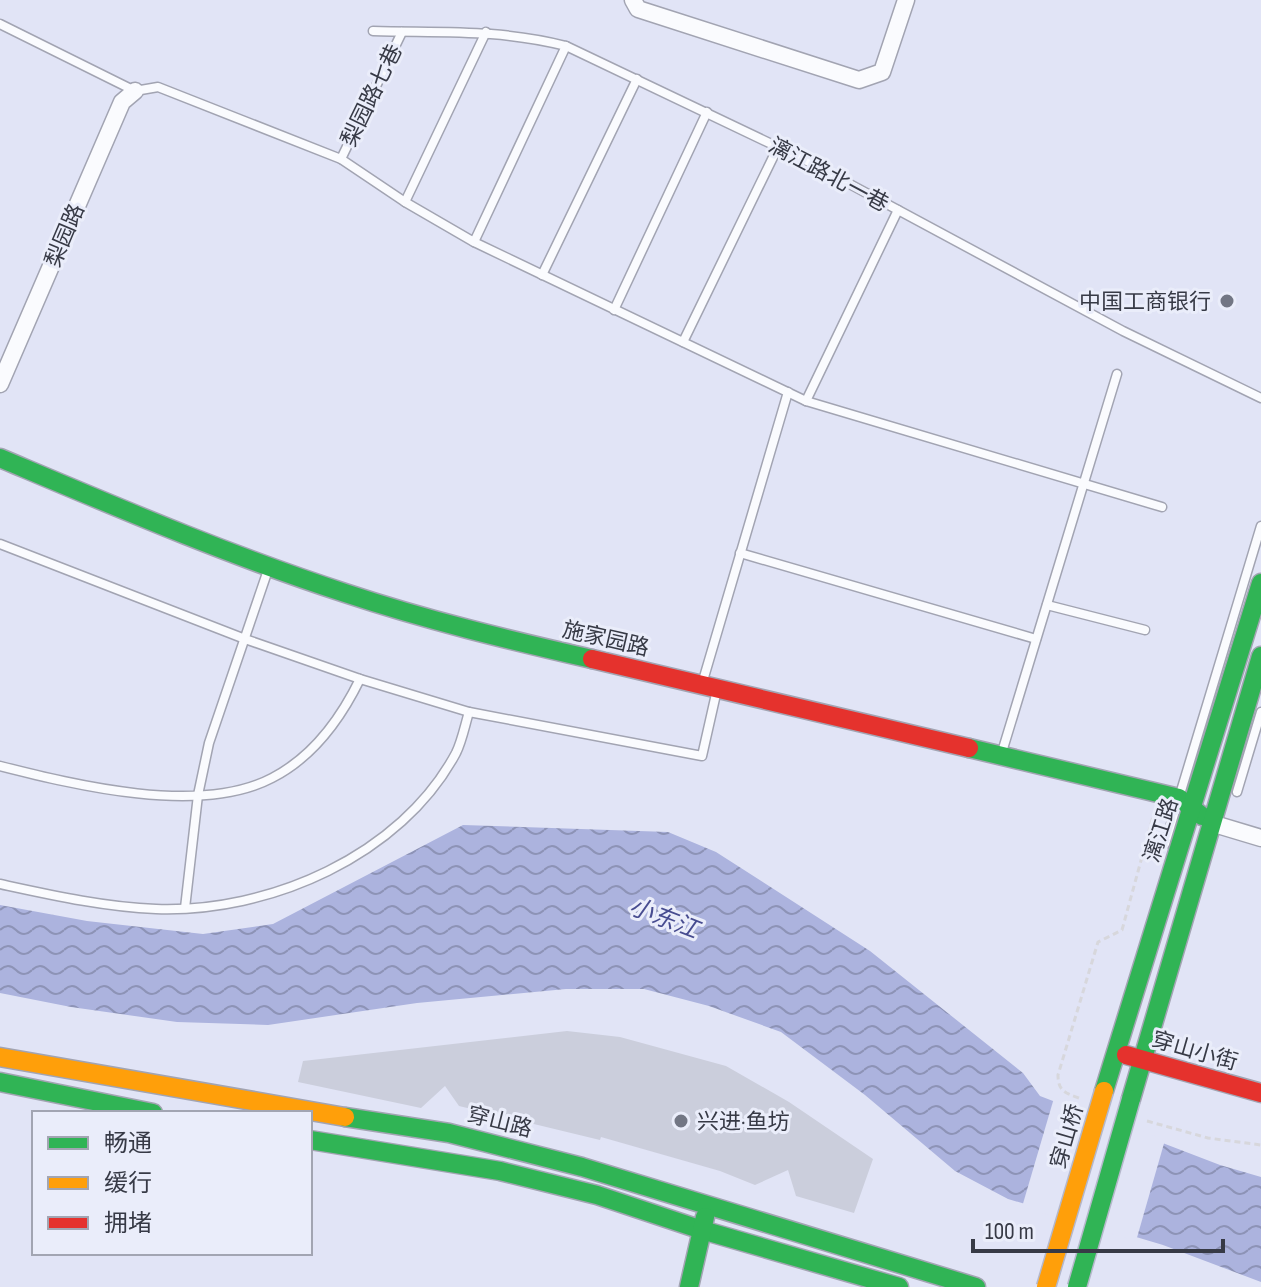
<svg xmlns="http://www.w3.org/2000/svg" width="1261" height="1287" font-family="'Sofia Sans Condensed','Noto Sans SC',sans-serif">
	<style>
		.water { fill: url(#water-waves) }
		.pier { fill: #e1e4f6 }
		.building { fill: #cbcedc }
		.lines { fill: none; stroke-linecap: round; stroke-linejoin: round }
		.lane-casing { stroke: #a2a4b2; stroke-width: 11 }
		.street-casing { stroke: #a2a4b2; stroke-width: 19 }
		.fast-casing { stroke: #a2a4b2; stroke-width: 21 }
		.slow-casing { stroke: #a2a4b2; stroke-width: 21 }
		.jam-casing { stroke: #a2a4b2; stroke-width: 21 }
		.path { stroke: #d7d7dc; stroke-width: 3; stroke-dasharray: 6 4; stroke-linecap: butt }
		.lane { stroke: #fafbfe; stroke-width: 8 }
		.street { stroke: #fafbfe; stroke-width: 16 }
		.fast { stroke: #30b455; stroke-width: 18 }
		.slow { stroke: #ff9f0a; stroke-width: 18 }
		.jam { stroke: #e5322d; stroke-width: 18 }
		.fast-bridge-casing { stroke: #b4b7ca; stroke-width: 21; stroke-linecap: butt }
		.slow-bridge-casing { stroke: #b4b7ca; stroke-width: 21; stroke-linecap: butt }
		.fast-bridge { stroke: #30b455; stroke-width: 18 }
		.slow-bridge { stroke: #ff9f0a; stroke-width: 18 }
		.poi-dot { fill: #727684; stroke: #eaedfa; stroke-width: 3 }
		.labels { text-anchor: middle; stroke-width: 6; stroke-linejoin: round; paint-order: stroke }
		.street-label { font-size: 22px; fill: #373a46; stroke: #eaedfa }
		.poi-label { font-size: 22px; fill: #373a46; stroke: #eaedfa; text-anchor: end }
		.water-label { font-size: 24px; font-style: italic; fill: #474c90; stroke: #eaedfa }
	</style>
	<defs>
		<pattern id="water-waves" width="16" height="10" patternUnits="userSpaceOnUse" patternTransform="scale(2)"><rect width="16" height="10" fill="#acb3de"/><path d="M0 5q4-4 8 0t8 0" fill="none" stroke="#8d93b6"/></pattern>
	</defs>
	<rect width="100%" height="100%" fill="#e1e4f6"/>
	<!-- water -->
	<path class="water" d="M 463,825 L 668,832 L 716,852 L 870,951 L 1023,1073 L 1040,1096 L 1220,1165 L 1261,1177 L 1261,1282 L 1163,1245 L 1008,1199 L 955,1171 L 865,1095 L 781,1032 L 709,1006 L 644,989 L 566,989 L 417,1003 L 268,1025 L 177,1022 L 71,1007 L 0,993 L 0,905 L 87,921 L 203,934 L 273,924 Z"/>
	<!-- pier -->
	<path class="pier" d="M 1054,1098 L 1165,1140 L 1136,1241 L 1022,1207 Z"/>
	<!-- building -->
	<path class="building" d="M 567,1031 L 620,1037 L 726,1066 L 789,1102 L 873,1159 L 854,1213 L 796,1196 L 788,1170 L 755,1185 L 720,1171 L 601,1137 L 600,1140 L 459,1106 L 445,1086 L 421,1108 L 298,1082 L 303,1061 Z"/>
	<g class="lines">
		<!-- lane casing -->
		<g class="lane-casing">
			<g id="lane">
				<path d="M 0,24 L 135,91 L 158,87 L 341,159 L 405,202 L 474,242 L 806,401 L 1162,507"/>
				<path d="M 373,31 C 440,33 500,29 566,46 L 805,160 L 1123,331 L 1261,398"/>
				<path d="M 341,159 L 402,32"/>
				<path d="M 405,202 L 486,32"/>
				<path d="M 474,242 L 566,46"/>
				<path d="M 542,275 L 637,79"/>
				<path d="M 614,310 L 707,112"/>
				<path d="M 683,342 L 778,147"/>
				<path d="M 806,401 L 898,210"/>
				<path d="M 0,544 L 245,639 L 360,679 L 469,712 L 702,756 L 716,694"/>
				<path d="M 740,553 L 1036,639"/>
				<path d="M 1047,605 L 1145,630"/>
				<path d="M 702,684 L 788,392"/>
				<path d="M 1002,752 L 1117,374"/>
				<path d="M 0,766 C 75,785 200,816 272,778 C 313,757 340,720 360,679"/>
				<path d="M 1237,792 L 1261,712"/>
				<path d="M 1165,844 L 1261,526"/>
				<path d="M 0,884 C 51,895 104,907 156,909 C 269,913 401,856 456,753 C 462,741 465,725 469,712"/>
				<path d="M 185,908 L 198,795 L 209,743 L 269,567"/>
			</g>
		</g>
		<!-- street casing -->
		<g class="street-casing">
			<g id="street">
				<path d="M 633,0 L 638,9 L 859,80 L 882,72 L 906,0"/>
				<path d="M 0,384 L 122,102 L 135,91"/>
				<path d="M 1211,823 L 1261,838"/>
			</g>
		</g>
		<!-- fast casing -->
		<g class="fast-casing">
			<g id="fast">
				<path d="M 0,458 C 114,506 228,555 345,593 C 426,620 509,640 592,659"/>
				<path d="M 969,748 L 1179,798 L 1202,816"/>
				<path d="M 0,1082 L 153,1113"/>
				<path d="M 1104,1091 L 1261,583"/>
				<path d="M 1131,1099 L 1261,656"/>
				<path d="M 345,1117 L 449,1133 L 582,1167 L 976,1287"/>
				<path d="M 310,1140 L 500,1171 L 597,1195 L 702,1230 L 899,1287"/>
				<path d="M 689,1287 L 705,1217"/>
			</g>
		</g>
		<!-- slow casing -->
		<g class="slow-casing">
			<path id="slow" d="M 0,1057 L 345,1117"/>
		</g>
		<!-- jam casing -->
		<g class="jam-casing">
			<g id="jam">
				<path d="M 592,659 L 969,748"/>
				<path d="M 1126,1055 L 1261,1093"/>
			</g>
		</g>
		<!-- path -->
		<g class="path">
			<path d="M 1079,1098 C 1065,1093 1058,1091 1058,1075 L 1098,942 L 1122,930 L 1154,813"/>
			<path d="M 1147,1121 L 1208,1138 L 1261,1145"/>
		</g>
		<!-- lane -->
		<use href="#lane" class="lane"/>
		<!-- street -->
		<use href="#street" class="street"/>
		<!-- fast -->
		<use href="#fast" class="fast"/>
		<!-- slow -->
		<use href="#slow" class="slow"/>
		<!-- jam -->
		<use href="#jam" class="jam"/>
		<!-- fast-bridge casing -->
		<g class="fast-bridge-casing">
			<path id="fast-bridge" d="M 1077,1287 L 1131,1099"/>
		</g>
		<!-- slow-bridge casing -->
		<g class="slow-bridge-casing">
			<path id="slow-bridge" d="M 1046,1287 L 1104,1091"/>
		</g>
		<!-- fast-bridge -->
		<use href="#fast-bridge" class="fast-bridge"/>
		<!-- slow-bridge -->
		<use href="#slow-bridge" class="slow-bridge"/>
	</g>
	<!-- markers -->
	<g class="poi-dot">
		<circle cx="1227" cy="301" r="8"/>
		<circle cx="681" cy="1121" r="8"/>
	</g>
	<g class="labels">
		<!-- street labels -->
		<g class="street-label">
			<text transform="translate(371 95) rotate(-64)" y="8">梨园路七巷</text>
			<text transform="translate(829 174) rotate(28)" y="8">漓江路北一巷</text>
			<text transform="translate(64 235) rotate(-67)" y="8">梨园路</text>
			<text transform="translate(606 638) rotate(13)" y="8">施家园路</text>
			<text transform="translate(1160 830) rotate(-72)" y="8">漓江路</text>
			<text transform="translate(1195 1050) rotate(16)" y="8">穿山小街</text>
			<text transform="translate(500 1121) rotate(14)" y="8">穿山路</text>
			<text transform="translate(1066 1136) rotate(-74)" y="8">穿山桥</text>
		</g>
		<!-- poi labels -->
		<g class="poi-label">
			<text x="1211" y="309">中国工商银行</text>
			<text x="697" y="1129" text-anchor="start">兴进·鱼坊</text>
		</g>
		<!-- water labels -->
		<g class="water-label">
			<text transform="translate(664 918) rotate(21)" y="8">小东江</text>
		</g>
	</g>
	<!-- legend -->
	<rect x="32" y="1111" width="280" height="144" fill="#eaedfa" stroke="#a2a5b2" stroke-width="2"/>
	<rect x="48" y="1137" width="40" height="12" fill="#30b455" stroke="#a2a5b2" stroke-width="2"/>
	<text x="104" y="1151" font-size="24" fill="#373a46">畅通</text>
	<rect x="48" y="1177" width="40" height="12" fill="#ff9f0a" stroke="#a2a5b2" stroke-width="2"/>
	<text x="104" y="1191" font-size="24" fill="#373a46">缓行</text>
	<rect x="48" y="1217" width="40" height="12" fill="#e5322d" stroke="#a2a5b2" stroke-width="2"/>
	<text x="104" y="1231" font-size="24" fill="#373a46">拥堵</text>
	<!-- scale -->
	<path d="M973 1239v12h250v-12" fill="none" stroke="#373a46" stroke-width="4"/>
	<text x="985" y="1239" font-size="24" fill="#373a46" stroke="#eaedfa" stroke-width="6" paint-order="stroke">100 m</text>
</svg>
